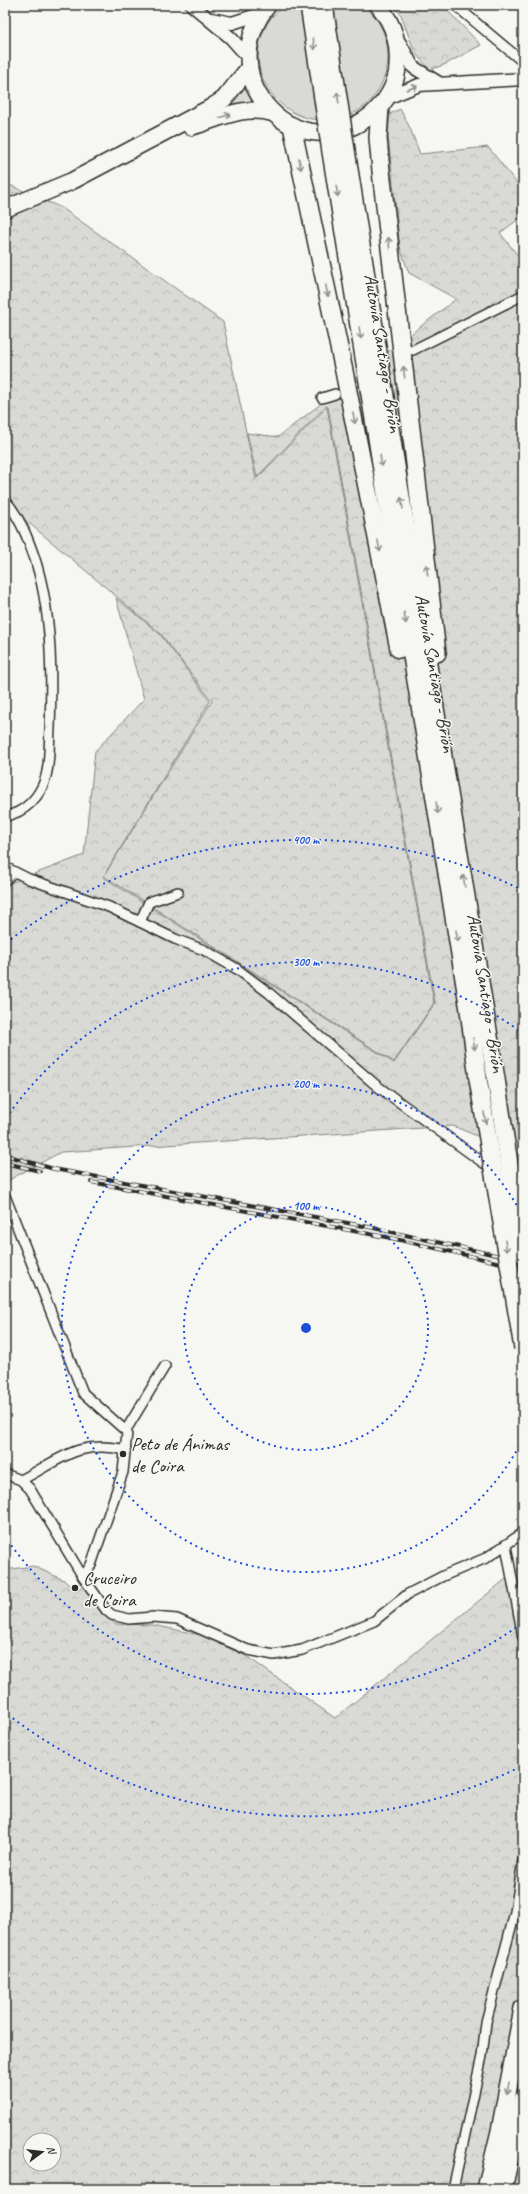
<svg xmlns="http://www.w3.org/2000/svg" width="528" height="2194" font-family="Caveat,sans-serif">
	<style>
		.grass { fill: #d9d9d5; stroke: #828280 }
		.forest { fill: url(#forest-crowns); stroke: #828280; fill-rule: evenodd }
		.lines { fill: none; stroke-linecap: round; stroke-linejoin: round }
		.minor-tunnel { stroke: #cdcdca; stroke-width: 9; stroke-dasharray: 9 4.5; stroke-linecap: butt }
		.minor-casing { stroke: #2b2b2b; stroke-width: 12 }
		.tertiary-casing { stroke: #2b2b2b; stroke-width: 15 }
		.trunk-casing { stroke: #2b2b2b; stroke-width: 19 }
		.motorway-casing { stroke: #2b2b2b; stroke-width: 20 }
		.minor { stroke: #f6f6f2; stroke-width: 9 }
		.tertiary { stroke: #f6f6f2; stroke-width: 12 }
		.trunk { stroke: #f6f6f2; stroke-width: 16 }
		.motorway { stroke: #f6f6f2; stroke-width: 17 }
		.rail-casing { stroke: #2b2b2b; stroke-width: 4 }
		.rail { stroke: #f6f6f2; stroke-width: 2.5; stroke-dasharray: 8; stroke-linecap: butt }
		.motorway-bridge-casing { stroke: #2b2b2b; stroke-width: 20; stroke-linecap: butt }
		.motorway-bridge { stroke: #f6f6f2; stroke-width: 17 }
		.oneway { stroke: #90908e }
		.ring { fill: none; stroke: #1d4ed8; stroke-width: 2; stroke-dasharray: 2 4 }
		.poi-dot { fill: #2b2b2b; stroke: #f6f6f2; stroke-width: 1.5 }
		.labels { text-anchor: middle; stroke-width: 3; stroke-linejoin: round; paint-order: stroke }
		.street-label { font-size: 19px; fill: #2b2b2b; stroke: #f6f6f2 }
		.poi-label { font-size: 19px; fill: #2b2b2b; stroke: #f6f6f2; text-anchor: start }
		.centre { fill: #1d4ed8; stroke: #f6f6f2; stroke-width: 2 }
		.ring-label { font-size: 12px; text-anchor: middle; font-weight: bold; fill: #1d4ed8; stroke: #f6f6f2; stroke-width: 3; stroke-linejoin: round; paint-order: stroke }
	</style>
	<defs>
		<pattern id="forest-crowns" width="20" height="18" patternUnits="userSpaceOnUse"><rect width="20" height="18" fill="#d9d9d5"/><path d="M2 6a3 3 0 1 1 6 0M12 15a3 3 0 1 1 6 0" fill="none" stroke="#babab7"/></pattern>
	</defs>
	<rect width="100%" height="100%" fill="#f6f6f2"/>
	<filter id="ink" filterUnits="userSpaceOnUse"><feTurbulence type="fractalNoise" baseFrequency=".025" numOctaves="2"/><feDisplacementMap in="SourceGraphic" scale="8" xChannelSelector="R" yChannelSelector="G"/><feConvolveMatrix kernelMatrix="1 2 1 2 8 2 1 2 1" color-interpolation-filters="sRGB"/></filter>
	<g filter="url(#ink)">
		<!-- grass -->
		<g class="grass">
			<path d="M 284,5 L 362,5 C 380,17 389,39 388,60 C 386,79 377,98 361,109 C 298,148 229,76 271,18 C 275,13 280,9 284,5 Z"/>
			<path d="M 245,84 L 255,102 L 237,104 L 215,113 L 236,97 Z"/>
		</g>
		<!-- forest -->
		<g class="forest">
			<path d="M 393,5 L 442,5 L 481,45 L 446,64 L 430,70 L 415,53 L 401,15 Z"/>
			<path d="M 400,109 L 410,128 L 420,154 L 488,147 L 523,191 L 523,216 L 500,233 L 523,262 L 523,285 L 516,290 L 523,295 L 523,1155 L 453,1126 L 61,1152 L 5,1182 L 5,885 L 84,855 L 95,751 L 144,699 L 116,598 L 160,634 L 210,701 L 103,877 L 394,1063 L 435,1003 L 328,407 L 326,406 L 257,477 L 247,433 L 278,437 L 456,299 L 409,273 L 400,248 L 388,136 L 390,114 Z"/>
			<path d="M 5,183 L 62,208 L 223,322 L 256,479 L 327,407 L 434,1003 L 394,1062 L 104,876 L 212,701 L 160,633 L 5,503 Z"/>
			<path d="M 523,1565 L 523,2189 L 5,2189 L 5,1570 L 33,1566 L 64,1580 L 75,1591 L 85,1585 L 107,1618 L 116,1624 L 153,1625 L 201,1635 L 246,1656 L 335,1718 ZM 30,2140 L 54,2140 L 54,2164 L 30,2164 Z"/>
		</g>
		<g class="lines">
			<!-- minor-tunnel -->
			<path class="minor-tunnel" d="M 345,388 L 405,355"/>
			<!-- minor casing -->
			<g class="minor-casing">
				<g id="minor">
					<path d="M 455,5 L 523,62"/>
					<path d="M 413,350 L 523,295"/>
					<path d="M 322,398 L 335,394"/>
					<path d="M 5,500 C 19,516 27,536 34,556 C 52,610 52,672 50,728 C 49,744 50,761 46,776 C 41,796 25,813 5,816"/>
					<path d="M 5,867 L 29,879 L 109,907 L 175,939 L 204,950 L 237,969 L 269,993 L 377,1086 L 492,1169"/>
					<path d="M 5,880 L 13,873"/>
					<path d="M 140,922 L 149,902 L 178,892"/>
					<path d="M 5,1196 L 83,1393 L 127,1432 L 123,1472 L 91,1565 L 83,1577"/>
					<path d="M 126,1430 L 165,1366"/>
					<path d="M 5,1474 L 21,1480 L 30,1489 L 83,1577 L 106,1610 L 112,1615 L 129,1619 L 153,1617 L 177,1619 L 248,1650 L 274,1655 L 302,1650 L 374,1621 L 408,1594 L 443,1576 L 486,1558 L 523,1533"/>
					<path d="M 21,1480 C 60,1460 78,1439 126,1450"/>
					<path d="M 506,1546 L 523,1637"/>
					<path d="M 453,2189 L 482,2056 L 486,2022 L 515,1912 L 523,1860"/>
				</g>
			</g>
			<!-- tertiary casing -->
			<g class="tertiary-casing">
				<g id="tertiary">
					<path d="M 192,5 L 231,38 L 247,56"/>
					<path d="M 211,19 L 232,23 L 260,14"/>
					<path d="M 400,43 L 413,67 L 439,83"/>
					<path d="M 387,98 L 419,85 L 523,79"/>
				</g>
			</g>
			<!-- trunk casing -->
			<g class="trunk-casing">
				<g id="trunk">
					<path d="M 268,5 C 208,81 300,172 371,115 C 384,104 394,89 397,72 C 400,46 395,25 378,5"/>
					<path d="M 191,127 C 221,118 242,105 273,113"/>
					<path d="M 5,209 L 72,181 L 210,108 L 224,99 L 248,69"/>
				</g>
			</g>
			<!-- motorway casing -->
			<g class="motorway-casing">
				<g id="motorway">
					<path d="M 380,107 L 378,138 L 381,171 L 437,653"/>
					<path d="M 292,126 L 344,371 L 399,649"/>
					<path d="M 346,150 L 416,592 L 496,1079"/>
					<path d="M 331,152 L 469,1010 L 478,1079"/>
					<path d="M 486,2189 L 500,2131 L 523,2008"/>
					<path d="M 503,2189 L 523,2099"/>
				</g>
			</g>
			<!-- minor -->
			<use href="#minor" class="minor"/>
			<!-- tertiary -->
			<use href="#tertiary" class="tertiary"/>
			<!-- trunk -->
			<use href="#trunk" class="trunk"/>
			<!-- motorway -->
			<use href="#motorway" class="motorway"/>
			<!-- rail casing -->
			<g class="rail-casing">
				<g id="rail">
					<path d="M 5,1155 L 54,1169 L 369,1227 L 523,1261"/>
					<path d="M 5,1163 L 40,1171"/>
					<path d="M 91,1182 L 391,1238 L 523,1268"/>
				</g>
			</g>
			<!-- rail -->
			<use href="#rail" class="rail"/>
			<!-- motorway-bridge casing -->
			<g class="motorway-bridge-casing">
				<g id="motorway-bridge">
					<path d="M 309,5 L 331,152"/>
					<path d="M 324,5 L 346,150"/>
					<path d="M 478,1079 L 523,1348"/>
					<path d="M 496,1079 L 523,1254"/>
				</g>
			</g>
			<!-- motorway-bridge -->
			<use href="#motorway-bridge" class="motorway-bridge"/>
		</g>
		<!-- one-way arrows -->
		<defs><path id="oneway-shaft" d="M-6 0H5M1.5-3L5.5 0L1.5 3" fill="none" stroke-width="1.6" stroke-linecap="round" stroke-linejoin="round"/></defs>
		<g class="oneway">
			<use href="#oneway-shaft" transform="translate(314 44) rotate(82)"/>
			<use href="#oneway-shaft" transform="translate(412 88) rotate(-19)"/>
			<use href="#oneway-shaft" transform="translate(338 98) rotate(-99)"/>
			<use href="#oneway-shaft" transform="translate(225 116) rotate(-19)"/>
			<use href="#oneway-shaft" transform="translate(300 164) rotate(79)"/>
			<use href="#oneway-shaft" transform="translate(337 191) rotate(81)"/>
			<use href="#oneway-shaft" transform="translate(389 243) rotate(-97)"/>
			<use href="#oneway-shaft" transform="translate(327 291) rotate(78)"/>
			<use href="#oneway-shaft" transform="translate(360 333) rotate(81)"/>
			<use href="#oneway-shaft" transform="translate(404 372) rotate(-97)"/>
			<use href="#oneway-shaft" transform="translate(354 418) rotate(79)"/>
			<use href="#oneway-shaft" transform="translate(381 461) rotate(81)"/>
			<use href="#oneway-shaft" transform="translate(402 503) rotate(-99)"/>
			<use href="#oneway-shaft" transform="translate(379 546) rotate(79)"/>
			<use href="#oneway-shaft" transform="translate(427 570) rotate(-97)"/>
			<use href="#oneway-shaft" transform="translate(405 618) rotate(80)"/>
			<use href="#oneway-shaft" transform="translate(437 808) rotate(81)"/>
			<use href="#oneway-shaft" transform="translate(464 881) rotate(-99)"/>
			<use href="#oneway-shaft" transform="translate(457 936) rotate(81)"/>
			<use href="#oneway-shaft" transform="translate(474 1044) rotate(82)"/>
			<use href="#oneway-shaft" transform="translate(485 1118) rotate(80)"/>
			<use href="#oneway-shaft" transform="translate(506 1246) rotate(80)"/>
			<use href="#oneway-shaft" transform="translate(508 2088) rotate(101)"/>
		</g>
	</g>
	<!-- distance rings -->
	<g class="ring">
		<circle cx="306" cy="1328" r="122"/>
		<path d="M522 1441A244 244 0 1 1 522 1215"/>
		<path d="M521 1624A366 366 0 0 1 6 1538M6 1118A366 366 0 0 1 521 1032"/>
		<path d="M520 1767A488 488 0 0 1 6 1713M6 943A488 488 0 0 1 520 889"/>
	</g>
	<!-- markers -->
	<g class="poi-dot">
		<circle cx="123" cy="1454" r="4"/>
		<circle cx="75" cy="1588" r="4"/>
	</g>
	<g class="labels">
		<!-- street labels -->
		<g class="street-label">
			<text transform="translate(384 353) rotate(81)" y="7">Autovía Santiago - Brión</text>
			<text transform="translate(436 673) rotate(80)" y="7">Autovía Santiago - Brión</text>
			<text transform="translate(487 993) rotate(81)" y="7">Autovía Santiago - Brión</text>
		</g>
		<!-- poi labels -->
		<g class="poi-label">
			<text x="131" y="1450">Peto de Ánimas<tspan x="131" dy="22">de Coira</tspan></text>
			<text x="83" y="1584">Cruceiro<tspan x="83" dy="22">de Coira</tspan></text>
		</g>
	</g>
	<circle cx="306" cy="1328" r="6" class="centre"/>
	<g class="ring-label">
		<text x="306" y="844">400 m</text>
		<text x="306" y="966">300 m</text>
		<text x="306" y="1088">200 m</text>
		<text x="306" y="1210">100 m</text>
	</g>
	<!-- margin -->
	<rect width="528" height="2194" fill="none" stroke="#f6f6f2" stroke-width="20"/>
	<rect x="10" y="10" width="508" height="2174" fill="none" stroke="#2b2b2b" stroke-width="1.5" filter="url(#ink)"/>
	<!-- north arrow -->
	<g transform="translate(42 2152) rotate(75)"><circle r="19" fill="#f6f6f2" stroke="#a5a5a2"/>
	<path d="M0-3L7 15L0 10L-7 15Z" fill="#2b2b2b"/>
	<text y="-6" font-size="11" font-weight="bold" text-anchor="middle" fill="#2b2b2b">N</text>
	</g>
</svg>
